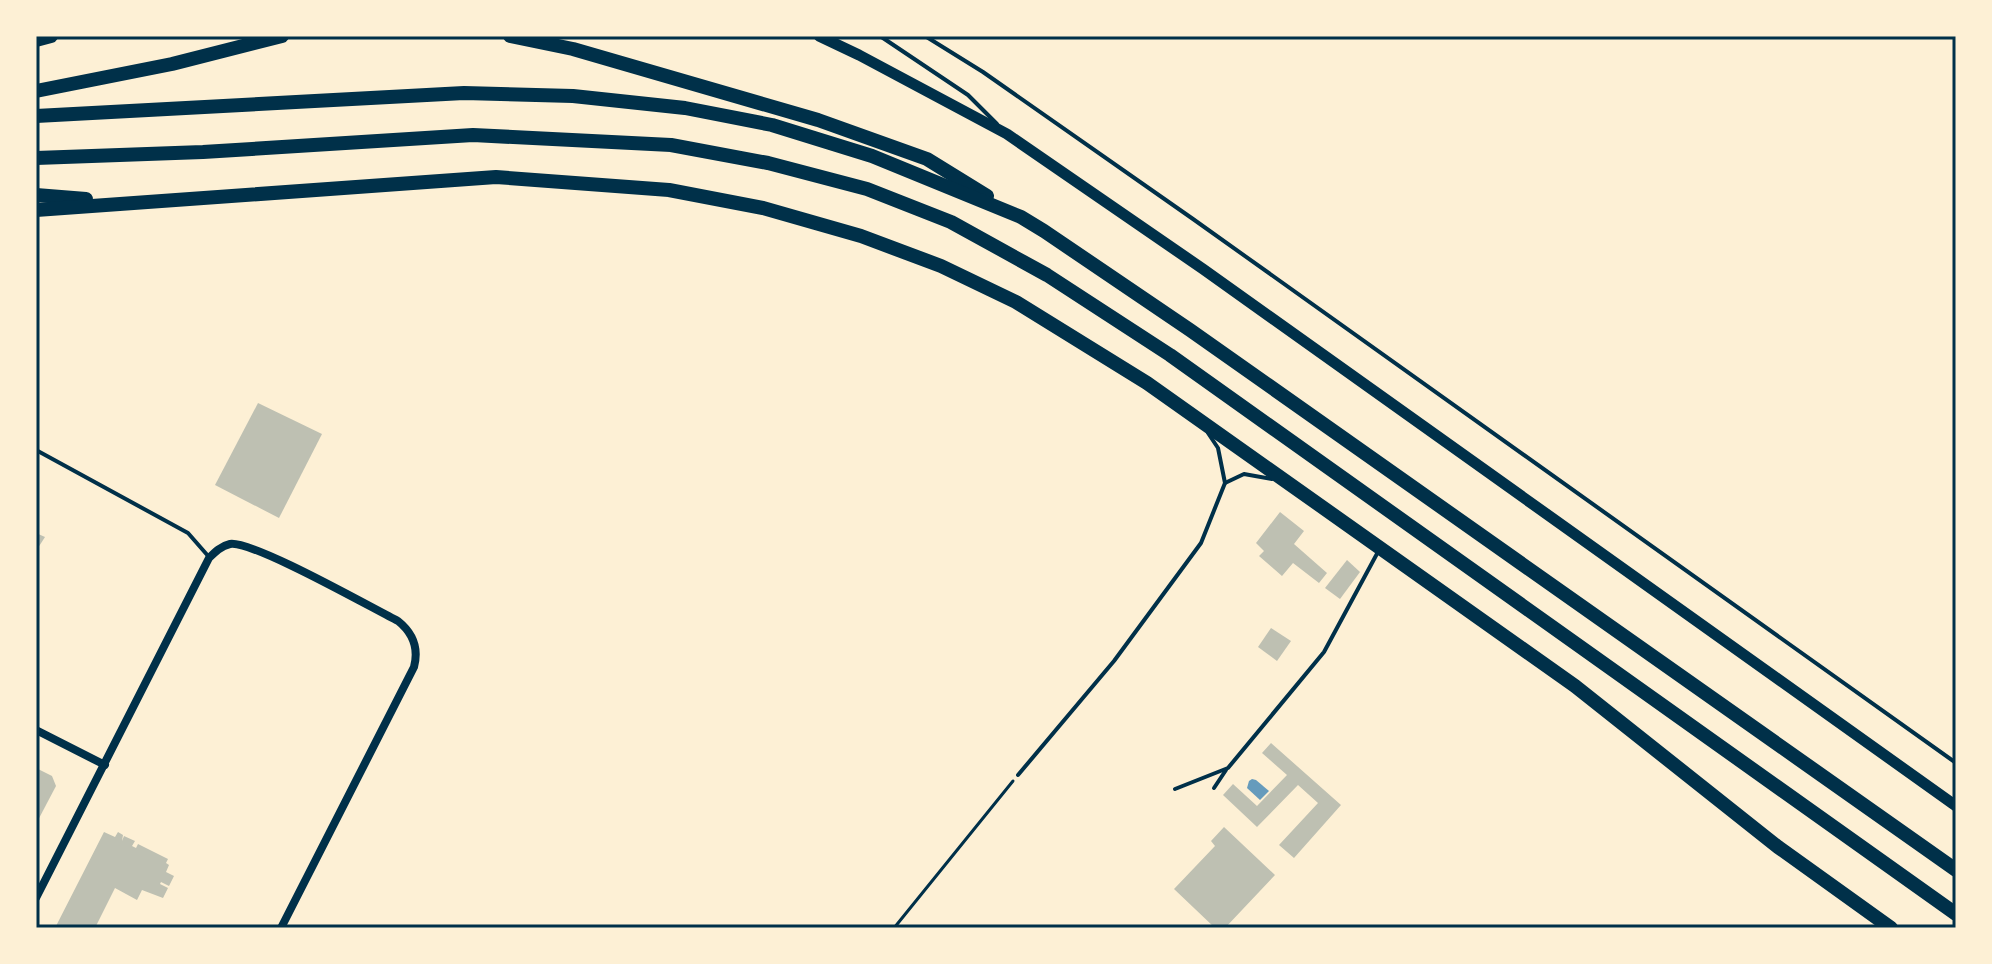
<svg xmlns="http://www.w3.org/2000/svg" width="1992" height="964" font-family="'DejaVu Sans',sans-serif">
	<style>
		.water { fill: #669bbc }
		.building { fill: #bec0b2 }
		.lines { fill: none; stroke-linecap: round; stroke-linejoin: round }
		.path { stroke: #003049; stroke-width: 3 }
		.service { stroke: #003049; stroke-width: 4 }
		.minor { stroke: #003049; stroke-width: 8 }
		.secondary { stroke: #003049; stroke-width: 11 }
		.motorway { stroke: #003049; stroke-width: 14 }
		.neatline { fill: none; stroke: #003049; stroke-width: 3 }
	</style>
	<rect width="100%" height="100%" fill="#fdf0d5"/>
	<!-- water -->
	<path class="water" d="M 1252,779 L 1256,780 L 1269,791 L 1260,800 L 1247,788 L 1249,781 Z"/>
	<!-- building -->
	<g class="building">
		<path d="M 258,403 L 322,434 L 279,518 L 215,485 Z"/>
		<path d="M 1280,512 L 1304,531 L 1294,544 L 1327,573 L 1319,583 L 1293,563 L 1282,576 L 1259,556 L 1264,551 L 1256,543 Z"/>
		<path d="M 36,533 L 45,537 L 36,551 Z"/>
		<path d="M 1347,560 L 1360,572 L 1340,599 L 1325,588 Z"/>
		<path d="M 1271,628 L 1291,641 L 1277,661 L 1258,647 Z"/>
		<path d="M 1271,743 L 1341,805 L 1294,858 L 1279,845 L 1318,803 L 1298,785 L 1257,827 L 1223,795 L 1233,784 L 1257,806 L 1287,775 L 1262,753 Z"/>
		<path d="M 36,768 L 52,776 L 56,786 L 36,824 Z"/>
		<path d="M 1224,827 L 1275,875 L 1225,928 L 1215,928 L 1174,889 L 1215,846 L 1211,841 Z"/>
		<path d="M 104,832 L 115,837 L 118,832 L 123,835 L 122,841 L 124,836 L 135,841 L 132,846 L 136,848 L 138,844 L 168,859 L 166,863 L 169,865 L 166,872 L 174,876 L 169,886 L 161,882 L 160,884 L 168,888 L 163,898 L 142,890 L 137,900 L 115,888 L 95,928 L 55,928 Z"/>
	</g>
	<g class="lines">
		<!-- path -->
		<path class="path" d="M 894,928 L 1013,781"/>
		<!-- service -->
		<g class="service">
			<path d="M 880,36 L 968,95 L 997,124"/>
			<path d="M 925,36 L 983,72 L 1193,219 L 1956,763"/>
			<path d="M 36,450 L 188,533 L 209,557"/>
			<path d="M 1225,483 L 1244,474 L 1272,479"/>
			<path d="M 1018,775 L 1114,661 L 1201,543 L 1225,483 L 1218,448 L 1208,433"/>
			<path d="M 1214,788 L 1226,770"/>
			<path d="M 1175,789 L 1228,768 L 1324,652 L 1379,550"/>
		</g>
		<!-- minor -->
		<g class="minor">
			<path d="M 36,730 L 105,765"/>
			<path d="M 36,898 L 209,558 C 215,552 221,546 230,544 C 252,540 370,607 398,621 C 413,633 419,648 414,667 L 281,928"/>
		</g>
		<!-- secondary -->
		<path class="secondary" d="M 819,36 L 859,55 L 1007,134 L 1203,269 L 1956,806"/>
		<!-- motorway -->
		<g class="motorway">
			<path d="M 510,36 L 573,49 L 818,120 L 927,159 L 987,196"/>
			<path d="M 36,40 L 51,36"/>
			<path d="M 36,91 L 172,64 L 282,36"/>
			<path d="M 36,116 L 464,93 L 573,96 L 685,108 L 772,125 L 872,156 L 1021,217 L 1044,231 L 1190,330 L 1956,870"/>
			<path d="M 36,158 L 203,152 L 473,135 L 671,145 L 768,163 L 867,189 L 951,222 L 1047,275 L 1170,355 L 1956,914"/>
			<path d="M 36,195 L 86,199"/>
			<path d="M 36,210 L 496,177 L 669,190 L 763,208 L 861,236 L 941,266 L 1016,302 L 1147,383 L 1575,686 L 1778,847 L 1891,928"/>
		</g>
	</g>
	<!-- border -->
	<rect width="1992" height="964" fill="none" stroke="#fdf0d5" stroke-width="76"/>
	<rect x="38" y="38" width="1916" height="888" class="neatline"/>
</svg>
